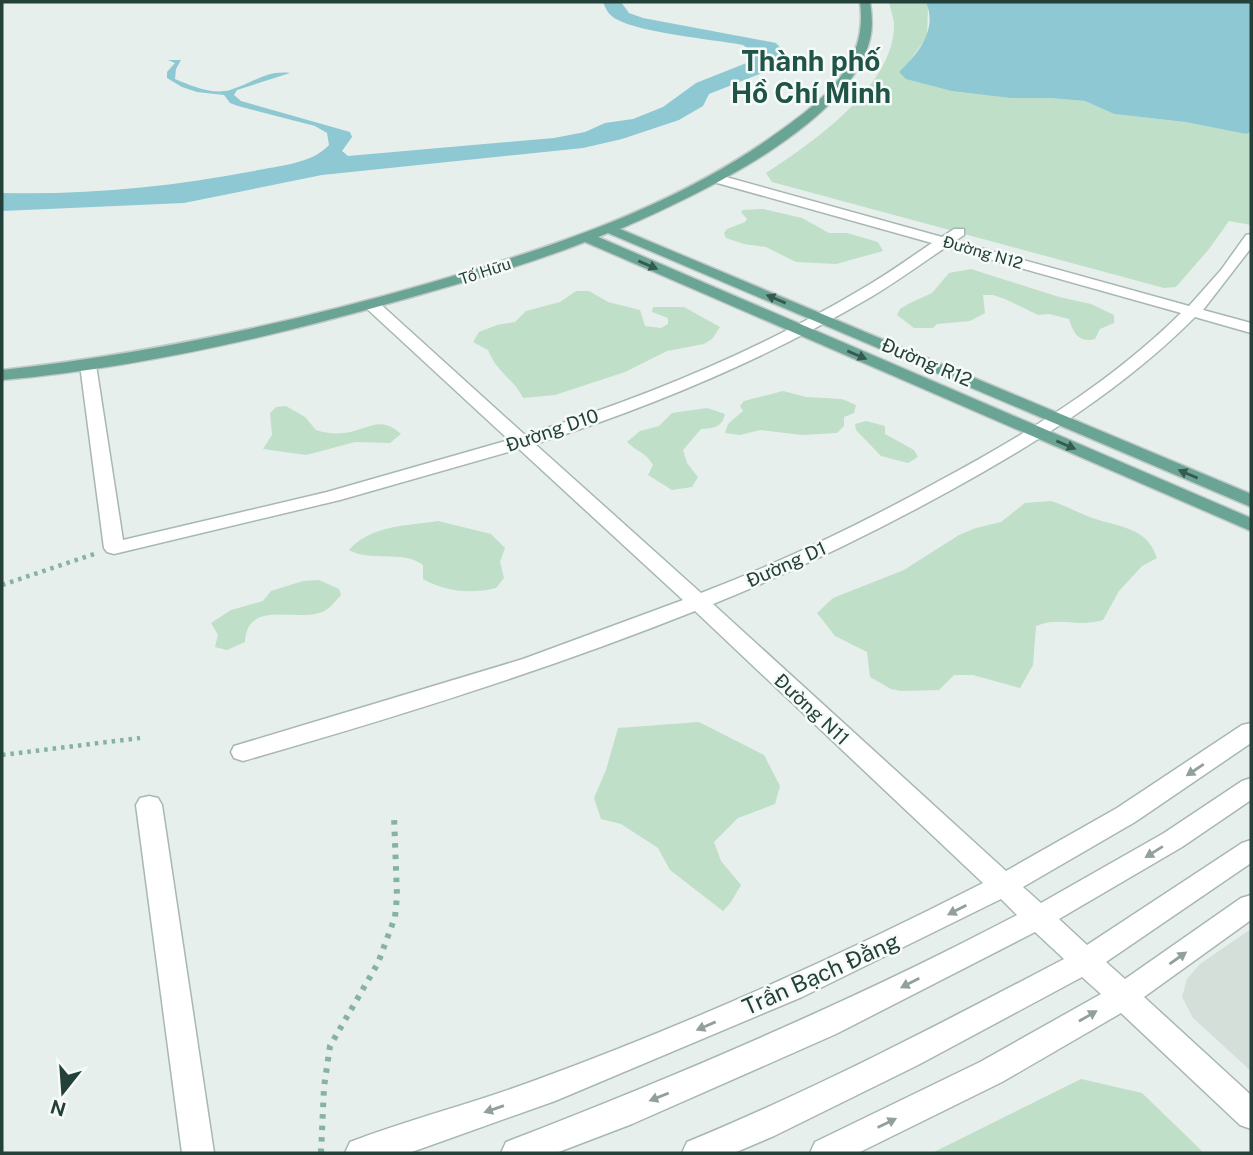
<svg xmlns="http://www.w3.org/2000/svg" width="1253" height="1155" font-family="'Public Sans',sans-serif">
	<style>
		.built { fill: #d4dfda }
		.green { fill: #bfdfc8 }
		.water { fill: #8ec8d3 }
		.lines { fill: none; stroke-linecap: round; stroke-linejoin: round }
		.minor-casing { stroke: #a8b7b2; stroke-width: 3 }
		.major-casing { stroke: #c2cac8; stroke-width: 3 }
		.path-far1 { stroke: #86b2a4; stroke-width: 4.5; stroke-dasharray: 3.5 5; stroke-linecap: butt }
		.path { stroke: #86b2a4; stroke-width: 6; stroke-dasharray: 4.5 7; stroke-linecap: butt }
		.minor { fill: #fff; fill-rule: evenodd }
		.major { fill: #6aa495; fill-rule: evenodd }
		.oneway { fill: #365a50 }
		.oneway2 { fill: #92a09c }
		.labels { text-anchor: middle; stroke-width: 5; stroke-linejoin: round; paint-order: stroke }
		.far-street-label { font-size: 16px; fill: #244139; stroke: #f6fbf9 }
		.street-label { font-size: 19px; fill: #244139; stroke: #f6fbf9 }
		.near-street-label { font-size: 23px; fill: #244139; stroke: #f6fbf9 }
		.far-town-label { font-size: 28px; font-weight: bold; fill: #1f5447; stroke: #f6fbf9 }
	</style>
	<rect width="100%" height="100%" fill="#e6efeb"/>
	<!-- built -->
	<path class="built" d="M 1251,929 L 1251,1071 L 1193,1018 L 1182,997 L 1187,979 L 1200,964 Z"/>
	<!-- green -->
	<g class="green">
		<path d="M 889,2 L 926,2 L 928,6 L 927,37 L 908,63 L 1049,98 L 1085,101 L 1114,114 L 1185,122 L 1246,134 L 1251,132 L 1251,225 L 1229,221 L 1209,249 L 1176,287 L 1164,288 L 772,182 L 766,173 C 812,143 896,85 894,23 C 893,16 890,8 889,2 Z"/>
		<path d="M 763,209 L 802,218 L 829,233 L 847,233 L 878,242 L 883,251 L 836,264 L 796,262 L 766,247 L 744,244 L 726,238 L 724,233 L 727,229 L 745,222 L 747,219 L 741,212 L 743,210 Z"/>
		<path d="M 971,269 L 1059,297 L 1091,304 L 1114,315 L 1114,323 L 1100,329 L 1095,339 C 1079,343 1073,333 1069,319 L 1049,314 L 1038,315 L 1005,299 L 993,295 L 983,295 L 985,313 L 970,321 L 937,324 L 933,328 L 914,328 L 897,315 L 900,309 L 910,303 L 932,293 L 949,273 Z"/>
		<path d="M 576,291 L 589,291 L 608,302 L 640,310 L 645,326 L 661,328 L 668,324 L 668,318 L 652,312 L 653,307 L 684,307 L 720,327 L 712,339 L 704,344 L 667,351 L 625,372 L 555,395 L 523,398 C 513,378 497,373 488,350 L 473,342 L 479,332 L 497,325 L 515,322 L 526,311 L 560,302 Z"/>
		<path d="M 783,391 L 806,397 L 842,399 L 856,405 L 854,413 L 844,417 L 844,426 L 837,433 L 802,435 L 760,430 L 740,435 L 725,433 L 728,424 L 743,411 L 740,406 L 744,401 Z"/>
		<path d="M 286,406 L 305,417 L 316,430 C 325,433 334,434 344,433 C 367,431 379,414 401,434 L 390,443 L 355,442 L 306,455 L 263,449 L 272,435 L 270,413 L 276,407 Z"/>
		<path d="M 707,408 L 725,414 C 722,428 713,428 701,429 L 683,450 L 687,463 L 698,477 L 692,487 L 672,490 L 648,475 L 653,465 C 647,453 637,452 627,442 L 640,431 L 659,426 L 672,413 Z"/>
		<path d="M 866,421 L 885,426 L 885,434 L 914,450 L 918,457 L 908,463 L 881,456 L 856,430 L 855,424 Z"/>
		<path d="M 1051,501 C 1064,505 1075,511 1087,516 C 1114,527 1147,525 1157,558 L 1142,566 L 1119,591 L 1103,620 C 1076,628 1060,616 1036,626 L 1033,665 L 1020,688 L 973,675 L 954,675 L 939,690 L 901,691 L 891,689 L 870,677 L 867,652 L 835,636 L 817,613 L 833,598 L 904,570 L 959,535 L 976,528 L 1001,522 L 1025,503 Z"/>
		<path d="M 438,521 L 491,534 L 505,548 L 500,562 L 504,578 L 496,588 C 471,594 446,592 423,579 L 423,565 C 401,549 373,563 349,550 C 371,525 406,526 438,521 Z"/>
		<path d="M 319,580 L 339,589 L 341,595 C 334,602 329,611 319,613 C 293,621 247,600 245,642 L 227,650 L 215,647 L 218,635 L 211,623 L 231,610 L 263,601 L 271,591 L 303,581 Z"/>
		<path d="M 699,722 L 764,755 L 780,786 L 775,804 L 738,818 L 714,842 L 721,861 L 741,885 L 731,902 L 723,911 L 670,870 L 658,848 L 621,824 L 601,819 L 594,798 L 606,770 L 618,728 Z"/>
		<path d="M 1081,1079 L 1142,1093 L 1204,1153 L 932,1153 Z"/>
	</g>
	<!-- water -->
	<g class="water">
		<path d="M 603,2 L 621,2 L 629,13 L 643,18 L 776,43 L 784,52 L 784,59 L 767,71 L 709,94 L 703,106 L 679,120 L 622,139 L 583,148 L 322,175 L 184,203 L 2,211 L 2,193 C 87,195 170,187 254,171 C 277,166 312,164 329,145 L 327,133 L 315,126 L 238,106 L 230,103 L 224,95 L 197,92 L 182,87 L 167,78 L 167,72 L 175,63 L 168,60 L 181,60 L 176,69 L 175,79 C 192,86 212,95 230,90 C 251,84 266,70 290,73 L 237,90 L 234,95 L 241,101 L 350,132 L 352,137 L 342,151 L 348,156 L 554,138 L 585,132 L 605,123 L 633,119 L 663,107 L 696,83 L 754,60 L 753,52 L 743,45 C 711,39 641,33 616,19 C 609,15 606,10 603,2 Z"/>
		<path d="M 926,2 L 1251,2 L 1251,132 L 1246,134 L 1185,122 L 1114,114 L 1085,101 L 1049,98 L 1011,98 L 952,91 L 906,79 L 899,72 C 918,54 938,30 926,2 Z"/>
	</g>
	<g class="lines">
		<!-- minor casing -->
		<g class="minor-casing">
			<g id="minor">
				<path d="M 715,174 L 942,237 L 954,229 L 964,229 L 964,235 L 955,241 L 1189,306 L 1221,270 L 1246,235 L 1251,234 L 1251,248 L 1203,310 L 1251,323 L 1251,333 L 1195,317 C 1124,388 1040,441 953,489 C 875,532 795,571 713,604 L 1006,871 L 1117,808 L 1242,725 L 1251,723 L 1251,743 L 1135,822 L 1023,887 L 1041,903 L 1164,833 L 1242,781 L 1251,778 L 1251,800 L 1182,847 L 1059,919 L 1087,945 L 1242,843 L 1251,840 L 1251,863 L 1106,962 L 1125,979 L 1241,898 L 1251,895 L 1251,920 L 1144,997 L 1251,1095 L 1251,1129 L 1240,1125 L 1121,1013 L 1002,1082 L 858,1153 L 810,1153 L 815,1142 L 980,1062 L 1101,994 L 1082,977 L 918,1065 L 774,1136 L 734,1153 L 682,1153 L 687,1142 C 816,1089 940,1024 1064,959 L 1035,932 L 836,1034 L 632,1124 L 556,1153 L 501,1153 L 506,1142 C 680,1075 851,1002 1017,915 L 1001,899 L 802,997 L 555,1101 L 409,1153 L 345,1153 L 350,1142 C 410,1119 475,1103 536,1080 C 689,1024 838,957 983,883 L 695,611 C 547,670 396,717 243,761 L 234,758 L 231,752 L 234,746 L 523,659 L 683,600 L 519,449 L 340,500 L 114,554 L 107,552 L 104,548 L 80,365 L 88,360 L 96,365 L 123,540 L 327,492 L 509,440 L 365,307 L 363,304 L 365,301 L 377,301 L 525,435 C 641,399 756,352 860,290 C 885,276 908,259 932,243 L 710,181 L 708,178 ZM 946,247 L 1181,313 C 1110,383 1025,435 937,482 C 861,524 782,562 701,593 L 535,444 C 651,407 766,359 871,297 C 896,282 921,264 946,247 Z"/>
				<path d="M 149,796 L 158,798 L 162,805 L 214,1153 L 182,1153 L 136,805 L 140,798 Z"/>
			</g>
		</g>
		<!-- major casing -->
		<g class="major-casing">
			<path id="major" d="M 860,2 L 870,2 C 872,15 873,27 870,39 C 850,125 695,196 620,229 L 1251,494 L 1251,507 L 608,233 L 598,237 L 1251,518 L 1251,531 L 585,242 C 524,266 461,283 398,301 C 268,338 136,368 2,380 L 2,370 C 146,354 287,324 426,284 C 546,249 667,210 770,138 C 818,104 869,68 860,2 Z"/>
		</g>
		<!-- path-far1 -->
		<g class="path-far1">
			<path d="M 2,585 L 97,553"/>
			<path d="M 2,755 L 140,738"/>
		</g>
		<!-- path -->
		<path class="path" d="M 321,1153 L 324,1087 L 330,1046 L 378,963 L 395,917 L 397,896 L 394,816"/>
		<!-- minor -->
		<use href="#minor" class="minor"/>
		<!-- major -->
		<use href="#major" class="major"/>
	</g>
	<!-- one-way arrows -->
	<defs><path id="oneway-solid" d="M-6-.8H1V-3.2L6.5 0L1 3.2V.8H-6Z" transform="scale(1.75)"/></defs>
	<g class="oneway">
		<use href="#oneway-solid" transform="translate(648 265) rotate(23)"/>
		<use href="#oneway-solid" transform="translate(776 299) rotate(-157)"/>
		<use href="#oneway-solid" transform="translate(857 355) rotate(23)"/>
		<use href="#oneway-solid" transform="translate(1066 445) rotate(23)"/>
		<use href="#oneway-solid" transform="translate(1188 474) rotate(-157)"/>
	</g>
	<g class="oneway2">
		<use href="#oneway-solid" transform="translate(1195 770) rotate(146)"/>
		<use href="#oneway-solid" transform="translate(1154 852) rotate(148)"/>
		<use href="#oneway-solid" transform="translate(957 910) rotate(153)"/>
		<use href="#oneway-solid" transform="translate(1178 958) rotate(-35)"/>
		<use href="#oneway-solid" transform="translate(910 983) rotate(153)"/>
		<use href="#oneway-solid" transform="translate(1088 1016) rotate(-30)"/>
		<use href="#oneway-solid" transform="translate(706 1026) rotate(157)"/>
		<use href="#oneway-solid" transform="translate(659 1097) rotate(158)"/>
		<use href="#oneway-solid" transform="translate(494 1109) rotate(161)"/>
		<use href="#oneway-solid" transform="translate(887 1123) rotate(-26)"/>
	</g>
	<g class="labels">
		<!-- far-street labels -->
		<g class="far-street-label">
			<text transform="translate(983 252) rotate(16)" y="6">Đường N12</text>
			<text transform="translate(485 271) rotate(-18)" y="6">Tố Hữu</text>
		</g>
		<!-- street labels -->
		<g class="street-label">
			<text transform="translate(927 362) rotate(23)" y="7">Đường R12</text>
			<text transform="translate(552 430) rotate(-19)" y="7">Đường D10</text>
			<text transform="translate(786 564) rotate(-24)" y="7">Đường D1</text>
			<text transform="translate(812 709) rotate(43)" y="7">Đường N11</text>
		</g>
		<!-- near-street labels -->
		<g class="near-street-label">
			<text transform="translate(821 974) rotate(-24)" y="8">Trần Bạch Đằng</text>
		</g>
		<!-- far-town labels -->
		<g class="far-town-label">
			<text x="811" y="71">Thành phố<tspan x="811" dy="32">Hồ Chí Minh</tspan></text>
		</g>
	</g>
	<!-- border -->
	<rect width="1253" height="1155" fill="none" stroke="#244139" stroke-width="7"/>
	<!-- north arrow -->
	<g transform="translate(63 1092) rotate(197)" stroke="#f6fbf9" stroke-width="5" paint-order="stroke">
	<path d="M0-5L12 26L0 18L-12 26Z" fill="#244139"/>
	<text y="-10" font-size="19" font-weight="bold" text-anchor="middle" fill="#244139">N</text>
	</g>
</svg>
